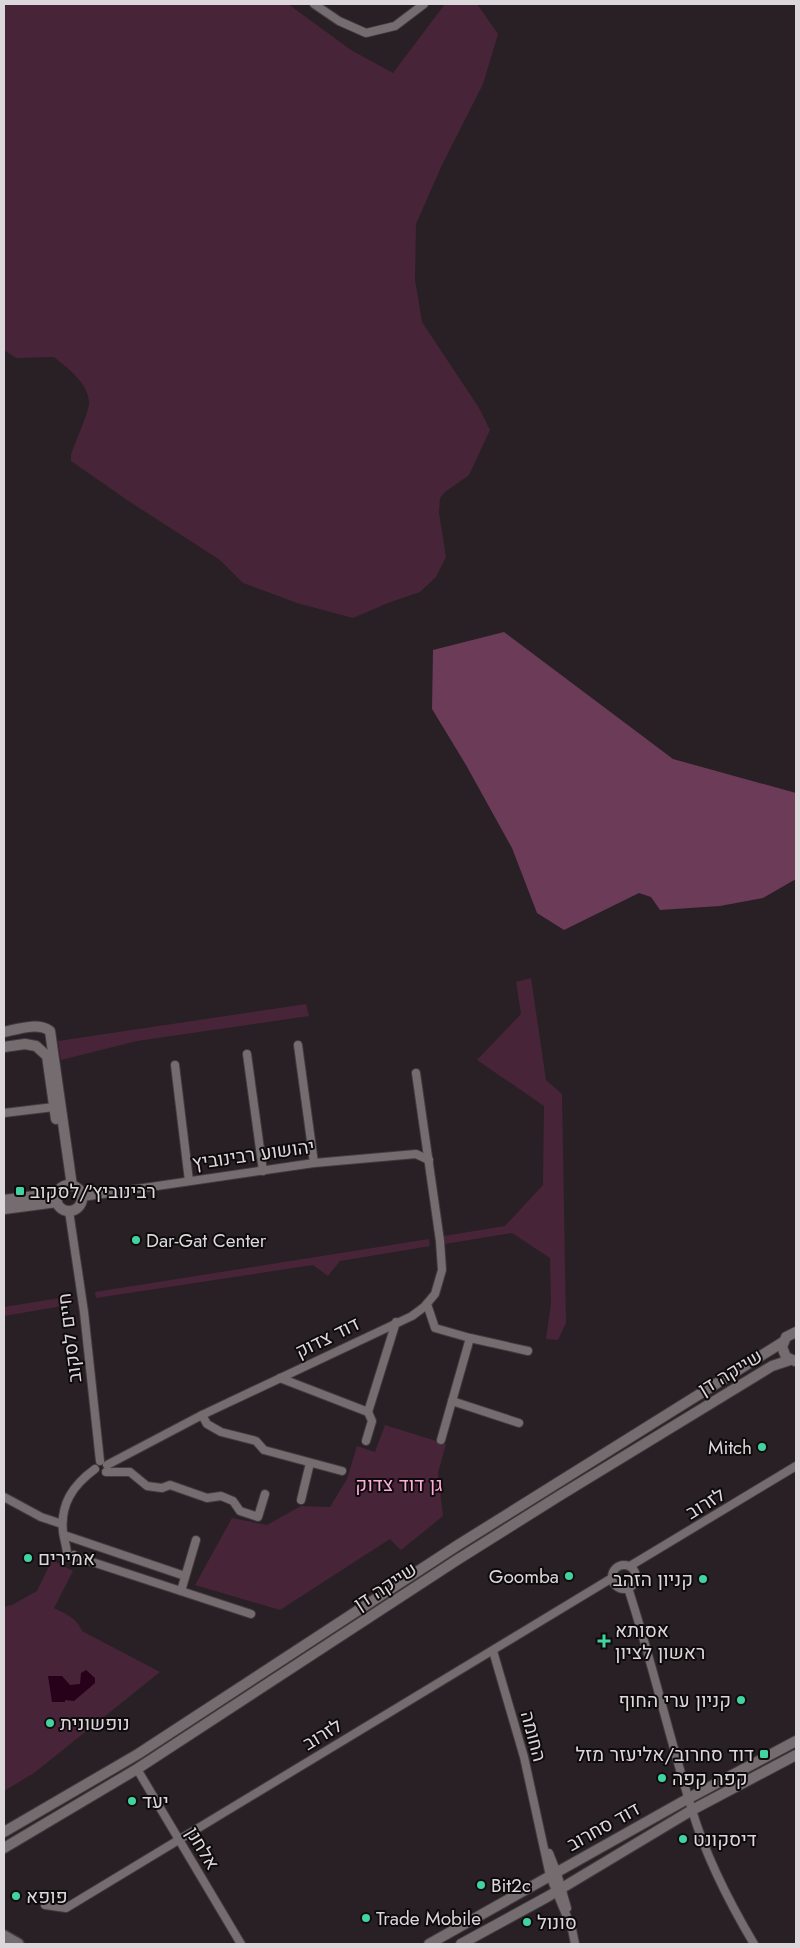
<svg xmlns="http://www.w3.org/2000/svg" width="800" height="1948" font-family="Jost,Heebo,sans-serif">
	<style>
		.green { fill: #482439 }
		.forest { fill: #6b3b57 }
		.water { fill: #270019 }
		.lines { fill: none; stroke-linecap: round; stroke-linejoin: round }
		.minor-casing { stroke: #423b3f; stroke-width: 10 }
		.tertiary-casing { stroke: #423b3f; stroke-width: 12 }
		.secondary-casing { stroke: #423b3f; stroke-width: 14 }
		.minor { stroke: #756c70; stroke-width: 8 }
		.tertiary { stroke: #756c70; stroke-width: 10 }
		.secondary { stroke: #756c70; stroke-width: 11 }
		.poi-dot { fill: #41d4a1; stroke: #0f0b0d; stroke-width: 2 }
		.labels { text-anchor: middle; stroke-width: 4; stroke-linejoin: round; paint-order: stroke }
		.street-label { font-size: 19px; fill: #dcd7da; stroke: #0f0b0d }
		.poi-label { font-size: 19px; fill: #dcd7da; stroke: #0f0b0d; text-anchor: start }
		.park-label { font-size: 19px; fill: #fcacd8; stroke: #0f0b0d }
	</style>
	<rect width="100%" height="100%" fill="#282024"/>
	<!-- green -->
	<g class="green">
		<path d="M 4,4 L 288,4 L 351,50 L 393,73 L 445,4 L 477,4 L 498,34 L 483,84 L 442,165 L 416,224 L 415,280 L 422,322 L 479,408 L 490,430 L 469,475 L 445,492 L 440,498 L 439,513 L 446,557 L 436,577 L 420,592 L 388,603 L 353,618 L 297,603 L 243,583 L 220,560 L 127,500 L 71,461 L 71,455 C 74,445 89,412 89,403 C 89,383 67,368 54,357 L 16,358 L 4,350 Z"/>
		<path d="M 531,978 L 546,1080 L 562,1094 L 566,1323 L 558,1340 L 546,1339 L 551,1303 L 550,1258 L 512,1233 L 445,1244 L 444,1236 L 505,1226 L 543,1185 L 544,1106 L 477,1060 L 521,1014 L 516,982 Z"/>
		<path d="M 306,1004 L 309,1016 L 137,1041 L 61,1060 L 58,1041 Z"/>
		<path d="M 429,1239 L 430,1246 L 340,1261 L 328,1276 L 313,1265 L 96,1298 L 95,1292 Z"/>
		<path d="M 72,1296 L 74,1304 L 4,1316 L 4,1307 Z"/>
		<path d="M 385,1425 L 446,1444 L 438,1473 L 443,1516 L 401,1550 L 390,1539 L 280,1610 L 195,1585 L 232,1518 L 267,1525 L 301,1506 L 330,1507 L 347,1479 L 357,1446 L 375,1452 Z"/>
		<path d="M 52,1560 L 73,1571 L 54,1608 C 66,1614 77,1618 82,1631 L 160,1672 L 34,1773 L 4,1791 L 4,1607 L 12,1605 L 37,1591 Z"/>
	</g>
	<!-- forest -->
	<path class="forest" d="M 504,632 L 673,759 L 796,793 L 796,879 L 763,898 L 720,906 L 660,910 L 651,897 L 639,893 L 564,930 L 537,913 L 512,848 L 466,765 L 432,709 L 433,650 Z"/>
	<!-- water -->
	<path class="water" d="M 86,1670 L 95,1678 L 95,1683 L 74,1701 L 65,1700 L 65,1702 L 52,1702 L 48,1676 L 62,1676 L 70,1685 L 80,1684 L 81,1673 Z"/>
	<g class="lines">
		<!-- minor casing -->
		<g class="minor-casing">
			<g id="minor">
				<path d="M 314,4 L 339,21 L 366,33 L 395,26 L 424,4"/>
				<path d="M 298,1045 L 314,1163"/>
				<path d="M 247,1054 L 263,1171"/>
				<path d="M 175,1065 L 189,1181"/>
				<path d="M 4,1113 L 54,1107"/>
				<path d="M 82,1197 L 314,1163 L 416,1154 L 429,1160"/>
				<path d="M 69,1211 L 84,1312 L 100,1461"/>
				<path d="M 427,1304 L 435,1328 L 470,1338 L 441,1440"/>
				<path d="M 470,1338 L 528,1351"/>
				<path d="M 280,1378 L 368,1412 L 372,1421 L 366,1441"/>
				<path d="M 452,1401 L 519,1423"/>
				<path d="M 368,1412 L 396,1322"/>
				<path d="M 202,1415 L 207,1424 L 221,1432 L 256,1441 L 264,1450 L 342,1471"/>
				<path d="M 107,1465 L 202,1415 L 412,1316 L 424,1307 L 435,1294 L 442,1270 L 440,1241 L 416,1073"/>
				<path d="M 106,1472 L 130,1472 L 147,1486 L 162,1488 L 170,1485 L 207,1498 L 221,1496 L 233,1501 L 240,1511 L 258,1517 L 265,1494"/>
				<path d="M 4,1497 L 41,1517 L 62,1524"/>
				<path d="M 301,1500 L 310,1463"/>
				<path d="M 67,1536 L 185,1576"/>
				<path d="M 74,1555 L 72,1558 L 67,1555 C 67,1547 64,1540 63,1532 C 60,1504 73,1485 95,1469"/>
				<path d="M 72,1558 L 80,1558 L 251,1614"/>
				<circle cx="624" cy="1577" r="12"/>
				<path d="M 630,1566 L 796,1466"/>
				<path d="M 628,1588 C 652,1661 669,1737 692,1810 C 706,1857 729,1902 754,1944"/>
				<path d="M 181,1591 L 196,1540"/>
				<path d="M 493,1651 L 524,1757 L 550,1876 L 572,1929"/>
				<path d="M 137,1769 L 241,1944"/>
				<path d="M 549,1853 L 557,1873 L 567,1908"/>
				<path d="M 45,1905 L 66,1908 L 612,1578"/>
				<path d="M 571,1924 L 575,1944"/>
			</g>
		</g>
		<!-- tertiary casing -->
		<g class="tertiary-casing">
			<g id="tertiary">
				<path d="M 4,1032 C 18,1029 38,1022 50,1031 L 72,1186"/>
				<path d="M 4,1047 L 25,1044 L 36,1046 L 47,1056 L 56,1119"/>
				<circle cx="69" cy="1198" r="13"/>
				<path d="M 4,1200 L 58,1193"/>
				<path d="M 4,1209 L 57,1202"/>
				<path d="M 795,1361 L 786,1357 L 782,1347 L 786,1337 L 796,1332"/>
				<path d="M 4,1832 L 138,1754 L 458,1545 L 783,1342"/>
				<path d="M 4,1848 L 137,1769 L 457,1560 L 559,1496 L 772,1366 L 790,1360"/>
				<path d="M 429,1944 L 689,1798 L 796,1741"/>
				<path d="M 461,1944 L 547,1897 L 692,1810 L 796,1755"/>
			</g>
		</g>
		<!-- secondary casing -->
		<g class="secondary-casing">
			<path id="secondary" d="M 4,1936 L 18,1944"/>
		</g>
		<!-- minor -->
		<use href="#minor" class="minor"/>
		<!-- tertiary -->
		<use href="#tertiary" class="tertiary"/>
		<!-- secondary -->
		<use href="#secondary" class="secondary"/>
	</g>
	<!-- markers -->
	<g class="poi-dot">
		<rect x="15" y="1186" width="10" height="10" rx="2.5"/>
		<circle cx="136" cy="1240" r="5"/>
		<circle cx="762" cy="1447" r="5"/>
		<circle cx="28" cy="1558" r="5"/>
		<circle cx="569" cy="1576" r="5"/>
		<circle cx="703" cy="1579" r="5"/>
		<path d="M601.5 1633.5h5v5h5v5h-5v5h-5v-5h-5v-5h5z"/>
		<circle cx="741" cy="1700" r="5"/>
		<circle cx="50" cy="1723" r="5"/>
		<rect x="759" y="1749" width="10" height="10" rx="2.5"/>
		<circle cx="662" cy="1778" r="5"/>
		<circle cx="132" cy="1801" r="5"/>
		<circle cx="683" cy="1839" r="5"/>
		<circle cx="481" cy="1885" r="5"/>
		<circle cx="16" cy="1896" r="5"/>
		<circle cx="366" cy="1918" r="5"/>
		<circle cx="527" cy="1922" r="5"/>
	</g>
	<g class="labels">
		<!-- street labels -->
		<g class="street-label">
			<text transform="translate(253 1154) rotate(-8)" y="7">יהושוע רבינוביץ</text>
			<text transform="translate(327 1337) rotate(-26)" y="7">דוד צדוק</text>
			<text transform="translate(69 1338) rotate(-97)" y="7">חיים לסקוב</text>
			<text transform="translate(730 1372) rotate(-31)" y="7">שייקה דן</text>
			<text transform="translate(705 1503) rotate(-31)" y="7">לזרוב</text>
			<text transform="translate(385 1586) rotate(-33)" y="7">שייקה דן</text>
			<text transform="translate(322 1734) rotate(-31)" y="7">לזרוב</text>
			<text transform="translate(534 1736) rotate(75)" y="7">החומה</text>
			<text transform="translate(603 1826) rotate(-29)" y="7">דוד סחרוב</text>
			<text transform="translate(203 1848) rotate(59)" y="7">אלחנן</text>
		</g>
		<!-- poi labels -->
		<g class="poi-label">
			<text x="30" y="1198">רבינוביץ׳/לסקוב</text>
			<text x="146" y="1247">Dar-Gat Center</text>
			<text x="752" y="1454" text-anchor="end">Mitch</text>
			<text x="38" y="1565">אמירים</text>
			<text x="559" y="1583" text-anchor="end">Goomba</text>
			<text x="693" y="1586" text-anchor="end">קניון הזהב</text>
			<text x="615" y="1637">אסותא<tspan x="615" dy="22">ראשון לציון</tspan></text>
			<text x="731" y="1707" text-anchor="end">קניון ערי החוף</text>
			<text x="60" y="1730">נופשונית</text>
			<text x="754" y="1761" text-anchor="end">דוד סחרוב/אליעזר מזל</text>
			<text x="672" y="1785">קפה קפה</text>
			<text x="142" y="1808">יעד</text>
			<text x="693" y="1846">דיסקונט</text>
			<text x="491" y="1892">Bit2c</text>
			<text x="26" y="1903">פופא</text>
			<text x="376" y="1925">Trade Mobile</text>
			<text x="537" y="1929">סונול</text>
		</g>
		<!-- park labels -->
		<g class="park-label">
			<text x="399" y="1491">גן דוד צדוק</text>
		</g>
	</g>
	<!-- border -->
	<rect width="800" height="1948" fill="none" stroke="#dcd7da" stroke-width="10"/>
</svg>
